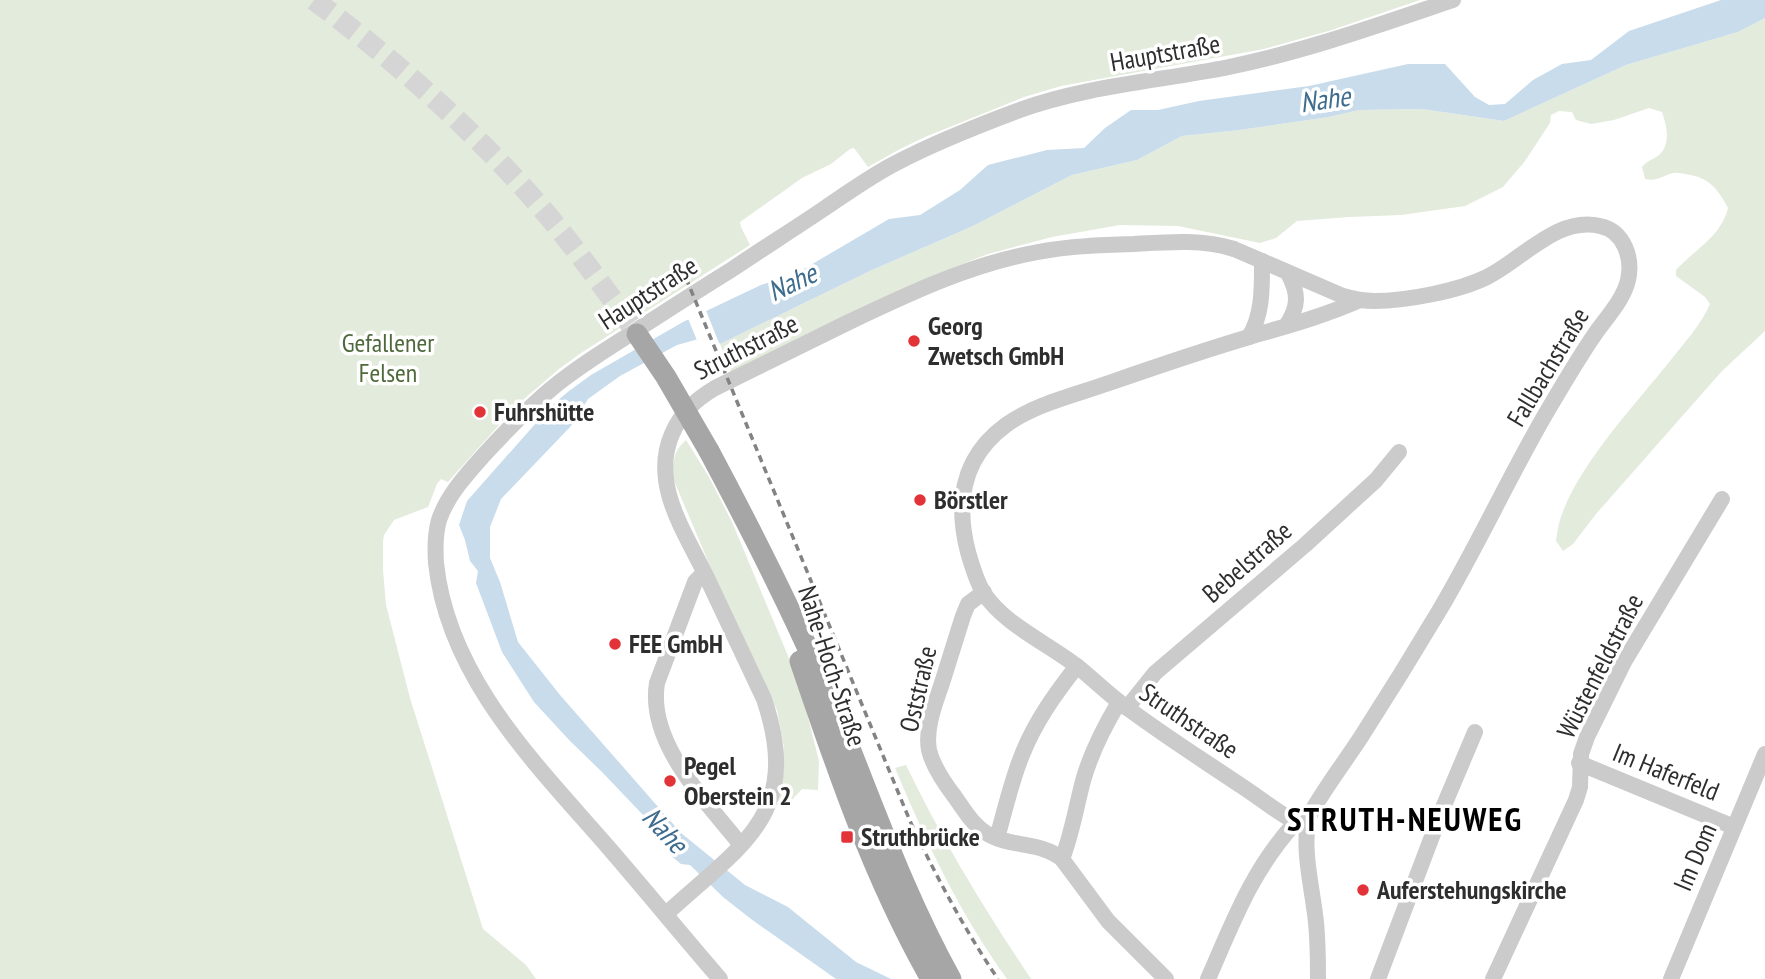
<svg xmlns="http://www.w3.org/2000/svg" width="1765" height="979" font-family="'PT Sans Narrow',sans-serif">
	<style>
		.green { fill: #e3ebdc }
		.water { fill: #c8dceb }
		.pier { fill: #fff }
		.lines { fill: none; stroke-linecap: round; stroke-linejoin: round }
		.major-tunnel { stroke: #d5d5d5; stroke-width: 21; stroke-dasharray: 21 10; stroke-linecap: butt }
		.minor { stroke: #cbcbcb; stroke-width: 16 }
		.major { stroke: #a6a6a6; stroke-width: 21 }
		.rail { stroke: #838383; stroke-width: 3.5; stroke-dasharray: 7 5; stroke-linecap: butt }
		.major-bridge { stroke: #a6a6a6; stroke-width: 21 }
		.poi-dot { fill: #e23338; stroke: #fff; stroke-width: 2.5 }
		.labels { text-anchor: middle; stroke-width: 7; stroke-linejoin: round; paint-order: stroke }
		.street-label { font-size: 26px; fill: #2e2e2e; stroke: #fff }
		.poi-label { font-size: 26px; font-weight: bold; fill: #2e2e2e; stroke: #fff; text-anchor: start }
		.park-label { font-size: 26px; fill: #4f693c; stroke: #fff }
		.water-label { font-size: 28px; font-style: italic; fill: #3d6c8e; stroke: #fff }
		.district-label { font-size: 33px; font-weight: bold; letter-spacing: 2px; fill: #000; stroke: #fff }
	</style>
	<rect width="100%" height="100%" fill="#fff"/>
	<!-- green -->
	<g class="green">
		<path d="M 0,0 L 1420,0 L 1332,30 L 1264,49 L 1061,86 L 1024,97 L 925,137 L 900,149 L 868,167 L 854,148 L 850,149 L 831,164 L 802,178 L 740,222 L 741,227 L 750,245 L 581,353 L 559,369 L 517,405 L 448,482 L 441,479 L 437,484 L 428,507 L 394,520 L 384,535 L 383,541 L 383,570 L 386,605 L 410,698 L 483,929 L 526,965 L 536,979 L 0,979 Z"/>
		<path d="M 1765,18 L 1765,331 L 1722,371 L 1596,514 L 1573,544 L 1563,551 L 1556,541 C 1557,534 1558,527 1560,520 C 1577,466 1634,406 1670,361 C 1684,343 1701,325 1710,304 L 1705,297 L 1676,276 L 1676,270 C 1695,249 1721,237 1728,208 C 1719,191 1710,178 1690,175 C 1684,174 1678,172 1673,173 C 1662,176 1656,182 1645,179 L 1642,167 C 1647,160 1656,159 1661,153 C 1671,141 1666,124 1662,112 L 1649,108 L 1614,120 L 1591,124 L 1576,120 L 1572,112 L 1559,111 L 1551,115 L 1550,123 L 1525,161 L 1503,187 L 1465,206 L 1401,215 L 1349,217 L 1297,221 L 1276,238 L 1260,243 L 1178,226 L 1120,225 L 1052,237 L 988,254 L 934,275 L 732,374 L 720,344 L 872,270 L 973,226 L 1072,175 L 1137,160 L 1182,136 L 1240,130 L 1329,117 L 1359,110 L 1422,109 L 1504,121 L 1626,65 L 1738,32 Z"/>
		<path d="M 686,440 L 709,477 L 732,522 L 799,682 L 819,761 L 818,790 L 802,789 L 788,804 L 778,802 L 784,747 L 777,710 L 735,625 L 672,476 C 674,459 673,452 686,440 Z"/>
		<path d="M 906,765 C 942,840 985,910 1031,979 L 1007,979 C 960,914 926,842 895,768 Z"/>
	</g>
	<!-- water -->
	<path class="water" d="M 1721,0 L 1765,0 L 1765,18 L 1738,32 L 1626,65 L 1504,121 L 1422,109 L 1359,110 L 1329,117 L 1240,130 L 1182,136 L 1137,160 L 1072,175 L 973,226 L 872,270 L 720,344 L 713,335 L 677,345 L 620,376 L 588,399 L 571,426 L 501,499 L 490,527 L 490,558 L 500,582 L 518,642 L 560,695 L 681,833 L 745,885 L 788,907 L 856,962 L 891,979 L 836,979 L 751,919 L 723,897 L 690,865 L 681,864 L 669,854 L 663,836 L 602,772 L 570,741 L 534,702 L 502,652 L 476,583 L 478,571 L 470,561 L 465,540 L 459,525 L 467,501 L 551,406 L 569,391 L 591,375 L 683,322 L 761,285 L 797,273 L 889,219 L 920,215 L 960,190 L 988,165 L 1047,150 L 1084,148 L 1105,128 L 1131,110 L 1158,110 L 1199,101 L 1309,86 L 1408,64 L 1445,64 L 1475,97 L 1489,105 L 1505,104 L 1533,80 L 1562,64 L 1591,60 L 1629,31 Z"/>
	<!-- pier -->
	<path class="pier" d="M 705,308 L 721,348 L 718,347 L 712,339 L 698,343 L 687,316 Z"/>
	<g class="lines">
		<!-- major-tunnel -->
		<path class="major-tunnel" d="M 314,0 C 389,56 459,117 522,186 C 564,232 601,283 637,334"/>
		<!-- minor -->
		<g class="minor">
			<path d="M 1286,326 C 1299,306 1299,294 1288,273"/>
			<path d="M 1249,337 C 1263,314 1262,287 1262,261"/>
			<path d="M 704,573 L 695,582 L 657,683 C 647,743 706,801 741,845"/>
			<path d="M 984,592 L 968,604 L 963,616 C 956,638 949,660 942,683 C 935,704 925,728 929,750 C 933,767 945,784 955,797 C 964,810 973,825 986,833 C 1010,848 1041,841 1062,859 L 1108,921 L 1166,979"/>
			<path d="M 1127,708 L 1155,673 L 1305,545 L 1376,480 L 1399,452"/>
			<path d="M 1579,763 L 1734,827"/>
			<path d="M 1307,827 C 1282,817 1262,799 1240,785 C 1200,758 1160,733 1122,704 C 1107,693 1093,679 1078,667 C 1048,643 1004,625 983,592 C 976,580 972,566 968,552 C 955,502 962,457 1006,425 C 1035,404 1075,395 1109,383 C 1155,367 1202,351 1249,337 C 1287,326 1324,316 1360,300"/>
			<path d="M 997,838 C 1005,810 1011,782 1022,755 C 1035,722 1055,694 1077,666"/>
			<path d="M 1062,859 C 1072,834 1076,807 1083,781 C 1091,752 1104,727 1119,702"/>
			<path d="M 666,914 C 742,844 803,815 764,699 C 745,659 726,618 707,578 C 686,533 650,485 672,434 C 681,413 695,400 715,388 C 759,366 804,344 849,322 C 910,293 971,264 1038,252 C 1070,246 1102,245 1134,244 C 1168,242 1202,239 1234,249 L 1343,296 C 1353,299 1363,301 1374,301 C 1406,301 1459,291 1487,277 C 1523,259 1557,216 1600,226 C 1624,231 1633,258 1628,280 C 1624,299 1606,318 1595,334 C 1577,360 1561,388 1545,415 C 1508,479 1477,547 1439,611 C 1414,653 1388,695 1361,737 C 1344,763 1324,789 1309,816 C 1302,848 1311,882 1315,914 C 1318,935 1318,957 1318,979"/>
			<path d="M 720,979 C 682,935 646,891 608,847 C 536,764 448,678 436,563 C 435,548 435,534 439,520 C 447,496 466,475 483,456 C 504,433 526,410 551,389 C 575,369 602,352 629,335 C 663,313 697,291 731,270 C 762,249 794,229 825,208 C 849,192 872,175 898,162 C 936,142 977,126 1017,111 C 1085,86 1159,81 1229,67 C 1306,51 1379,25 1453,0"/>
			<path d="M 1208,979 C 1233,922 1252,870 1295,823"/>
			<path d="M 1378,979 L 1442,810 L 1475,732"/>
			<path d="M 1493,979 L 1576,800 L 1580,787 L 1581,754 L 1587,737 L 1624,662 L 1722,499"/>
			<path d="M 1671,979 L 1765,754"/>
		</g>
		<!-- major -->
		<g class="major">
			<path d="M 709,451 C 749,526 788,602 822,680 C 865,780 898,884 951,979"/>
			<path d="M 800,661 C 837,770 874,879 931,979"/>
		</g>
		<!-- rail -->
		<path class="rail" d="M 686,278 L 910,821 C 936,876 964,929 998,979"/>
		<!-- major-bridge -->
		<path class="major-bridge" d="M 637,334 L 666,377 L 709,451"/>
	</g>
	<!-- markers -->
	<g class="poi-dot">
		<circle cx="914" cy="341" r="7"/>
		<circle cx="480" cy="412" r="7"/>
		<circle cx="920" cy="500" r="7"/>
		<circle cx="615" cy="644" r="7"/>
		<circle cx="670" cy="781" r="7"/>
		<rect x="840" y="830" width="14" height="14" rx="3.5"/>
		<circle cx="1363" cy="890" r="7"/>
	</g>
	<g class="labels">
		<!-- street labels -->
		<g class="street-label">
			<text transform="translate(1165 53) rotate(-10)" y="9">Hauptstraße</text>
			<text transform="translate(648 293) rotate(-33)" y="9">Hauptstraße</text>
			<text transform="translate(746 347) rotate(-27)" y="9">Struthstraße</text>
			<text transform="translate(1548 367) rotate(-59)" y="9">Fallbachstraße</text>
			<text transform="translate(1247 562) rotate(-41)" y="9">Bebelstraße</text>
			<text transform="translate(832 666) rotate(72)" y="9">Nahe-Hoch-Straße</text>
			<text transform="translate(1600 666) rotate(-63)" y="9">Wüstenfeldstraße</text>
			<text transform="translate(918 689) rotate(-77)" y="9">Oststraße</text>
			<text transform="translate(1189 721) rotate(34)" y="9">Struthstraße</text>
			<text transform="translate(1666 772) rotate(22)" y="9">Im Haferfeld</text>
			<text transform="translate(1695 857) rotate(-67)" y="9">Im Dom</text>
		</g>
		<!-- poi labels -->
		<g class="poi-label">
			<text x="928" y="335">Georg<tspan x="928" dy="30">Zwetsch GmbH</tspan></text>
			<text x="494" y="421">Fuhrshütte</text>
			<text x="934" y="509">Börstler</text>
			<text x="629" y="653">FEE GmbH</text>
			<text x="684" y="775">Pegel<tspan x="684" dy="30">Oberstein 2</tspan></text>
			<text x="861" y="846">Struthbrücke</text>
			<text x="1377" y="899">Auferstehungskirche</text>
		</g>
		<!-- park labels -->
		<g class="park-label">
			<text x="388" y="352">Gefallener<tspan x="388" dy="30">Felsen</tspan></text>
		</g>
		<!-- water labels -->
		<g class="water-label">
			<text transform="translate(1325 99) rotate(-8)" y="10">Nahe</text>
			<text transform="translate(792 282) rotate(-25)" y="10">Nahe</text>
			<text transform="translate(665 830) rotate(47)" y="10">Nahe</text>
		</g>
		<!-- district labels -->
		<g class="district-label">
			<text x="1405" y="831">STRUTH-NEUWEG</text>
		</g>
	</g>
</svg>
